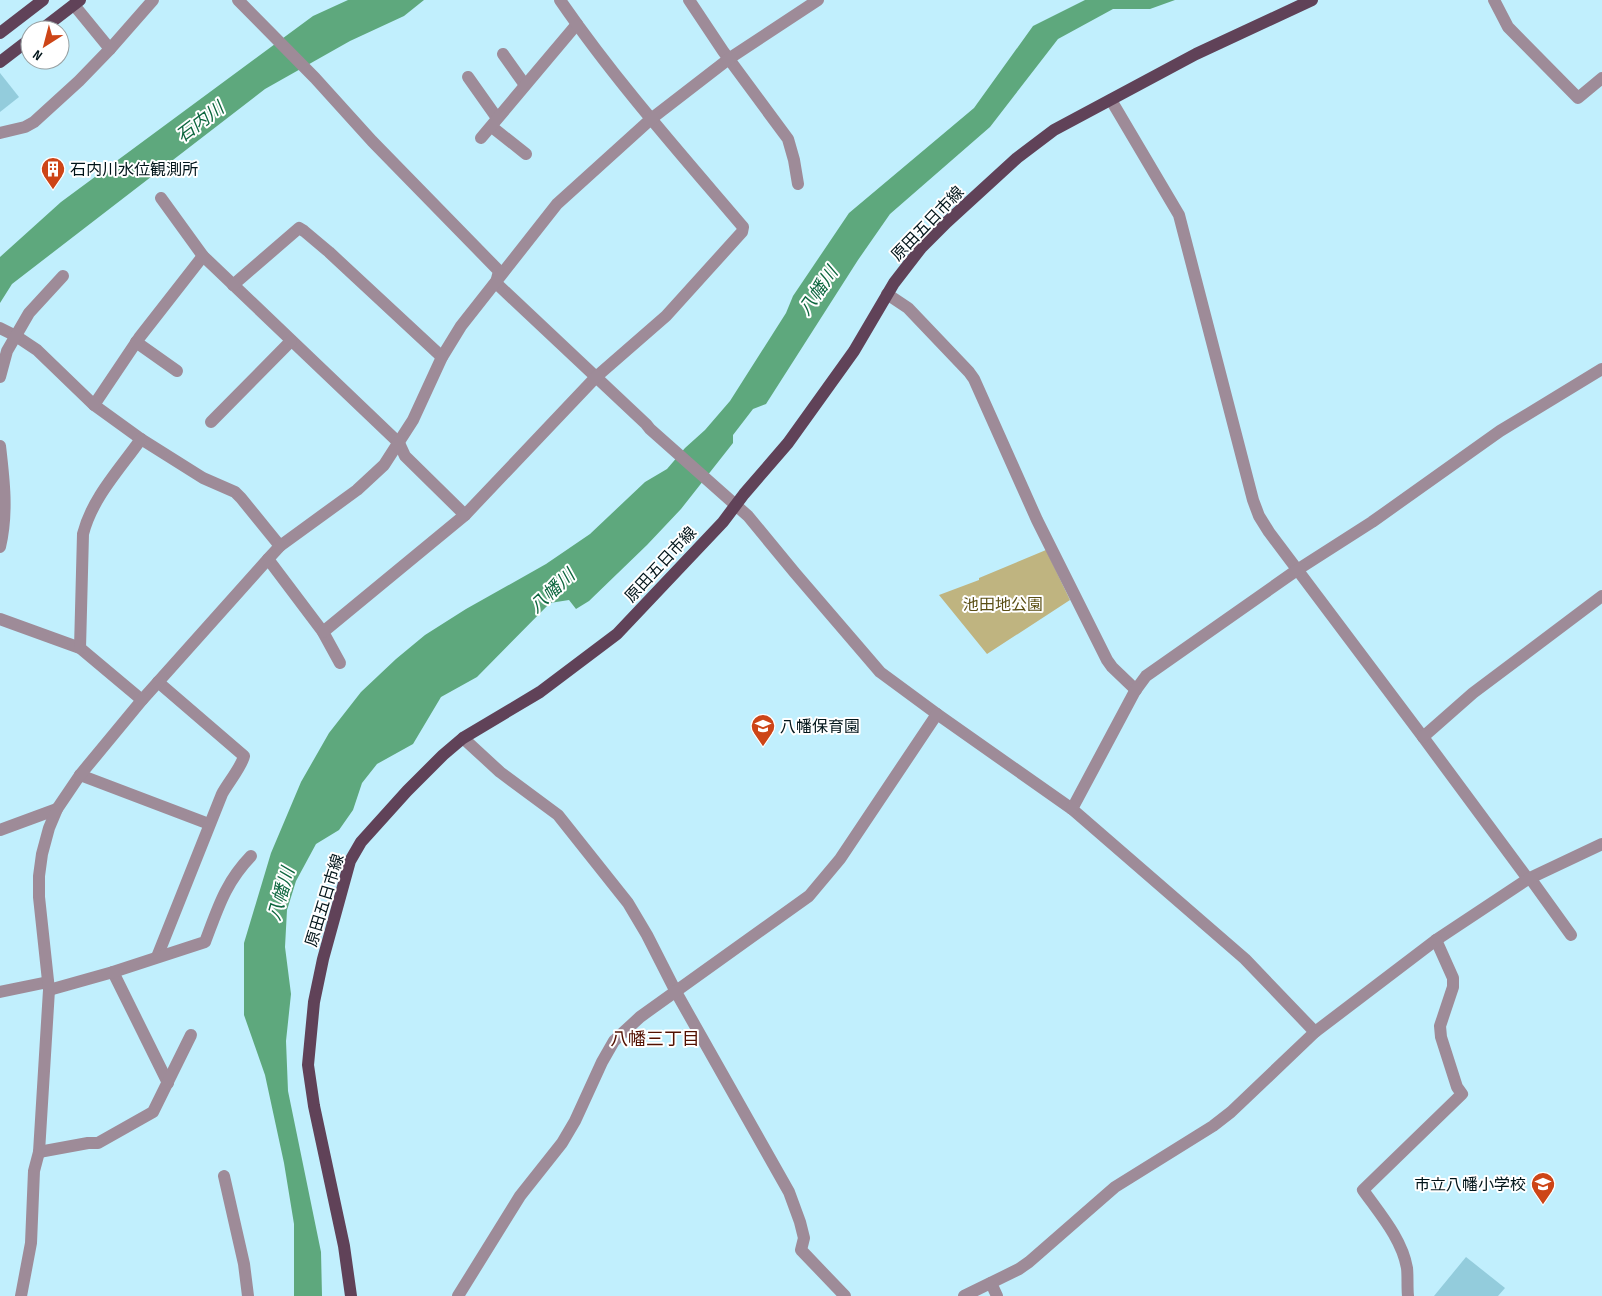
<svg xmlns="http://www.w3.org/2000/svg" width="1602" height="1296" font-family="'Sofia Sans Condensed','Noto Sans JP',sans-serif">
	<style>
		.green { fill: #bfb480 }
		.water { fill: #5ea87d }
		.building { fill: #93ccdc }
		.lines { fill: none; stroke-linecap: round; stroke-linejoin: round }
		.minor { stroke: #9e8b98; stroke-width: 12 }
		.major { stroke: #604258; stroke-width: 12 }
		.labels { text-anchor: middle; stroke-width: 4; stroke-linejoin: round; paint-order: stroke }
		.poi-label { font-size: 16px; fill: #001419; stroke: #fff; text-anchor: start }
		.street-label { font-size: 16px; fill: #001419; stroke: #fff }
		.park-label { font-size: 16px; fill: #5a4e14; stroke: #fff }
		.water-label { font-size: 18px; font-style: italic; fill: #0d663e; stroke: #fff }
		.neighbourhood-label { font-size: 18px; fill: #521000; stroke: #fff }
	</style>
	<rect width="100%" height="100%" fill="#c1effd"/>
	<!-- green -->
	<path class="green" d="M 1046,550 L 1070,600 L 987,654 L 939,595 L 979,580 L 979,578 Z"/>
	<!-- water -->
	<g class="water">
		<path d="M 348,0 L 424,0 L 404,16 L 350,41 L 265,89 L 12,284 L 0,303 L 0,257 L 61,202 L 313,16 Z"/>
		<path d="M 1085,0 L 1175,0 L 1150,9 L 1113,9 L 1058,39 L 990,127 L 890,214 L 858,260 L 766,404 L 753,409 L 733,435 L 733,443 L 681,509 L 647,545 L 589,601 L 576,609 L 569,600 L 550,603 L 477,677 L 441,697 L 413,744 L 377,764 L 362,783 L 353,810 L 339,830 L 316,844 L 296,881 L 287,910 L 285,947 L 291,994 L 286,1041 L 288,1091 L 321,1252 L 322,1296 L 294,1296 L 294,1224 L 284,1163 L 265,1075 L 244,1015 L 244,943 L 271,853 L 301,782 L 329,733 L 361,692 L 396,659 L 425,635 L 466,609 L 546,564 L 590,534 L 645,482 L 667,469 L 685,448 L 705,430 L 730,401 L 786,313 L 793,296 L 849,213 L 974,108 L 1033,26 Z"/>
	</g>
	<!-- building -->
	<g class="building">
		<path d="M 0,73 L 19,97 L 0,112 Z"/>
		<path d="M 1466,1257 L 1505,1288 L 1498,1296 L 1434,1296 Z"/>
	</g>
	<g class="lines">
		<!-- minor -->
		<g class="minor">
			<path d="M 238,0 L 315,78 L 372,141 L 499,271 L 496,283"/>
			<path d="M 689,0 L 723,51 L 788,139 L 794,160 L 798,184"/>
			<path d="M 1494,0 L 1508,27 L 1578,98 L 1602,78"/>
			<path d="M 74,5 L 110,49"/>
			<path d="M 503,54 L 525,85"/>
			<path d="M 468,77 L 497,118"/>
			<path d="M 1111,100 L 1179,215 L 1253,500 L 1259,516 L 1269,532 L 1423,737 L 1528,879"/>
			<path d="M 492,127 L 526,154"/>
			<path d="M 0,133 L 25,127 L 34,122 L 79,81 L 110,49 L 153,0"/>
			<path d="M 481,138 L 577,24"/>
			<path d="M 161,198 L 203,256 L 399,443 L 405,456 L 465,515"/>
			<path d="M 496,283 L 646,424 L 650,429 L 748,516 L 795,573 L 880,672 L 937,714 L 1072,809 L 1245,959 L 1315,1032"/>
			<path d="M 233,285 L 299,228 L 304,231 L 329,252 L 442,357"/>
			<path d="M 887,294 L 908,308 L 969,372 L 974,379 L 1037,520 L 1107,660 L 1112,667 L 1136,690"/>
			<path d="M 0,328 L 16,336 L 37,350 L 94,405 L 141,439 L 203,478 L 235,492 L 241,498 L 280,546"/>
			<path d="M 136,342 L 177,371"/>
			<path d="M 0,377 L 7,351 L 29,313 L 63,276"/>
			<path d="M 94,405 L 139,338 L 203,256"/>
			<path d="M 211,422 L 291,341"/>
			<path d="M 0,446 C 4,480 8,513 0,547"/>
			<path d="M 268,559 L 323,632 L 340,663"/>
			<path d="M 0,619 L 80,648 L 142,700"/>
			<path d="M 323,632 L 465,515 L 596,377 L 666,316 L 742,232 L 743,227 C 680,153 615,80 560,0"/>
			<path d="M 80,648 L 83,534 C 92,498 120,469 141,439"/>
			<path d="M 1423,737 L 1473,693 L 1602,596"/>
			<path d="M 463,738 L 500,772 L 558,815 L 628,903 L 647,935 L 676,992 L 789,1192 L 800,1222 L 804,1238 L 801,1250 L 845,1296"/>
			<path d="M 80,775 L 209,824"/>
			<path d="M 1072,809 L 1135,691 L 1146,676 L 1297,570 L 1372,522 L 1500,431 L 1602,369"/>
			<path d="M 0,830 L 57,809"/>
			<path d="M 1530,878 L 1571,935"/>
			<path d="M 157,957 L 222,794 C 228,783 242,766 244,756 L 158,682"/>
			<path d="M 113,972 L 168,1083"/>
			<path d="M 49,990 L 113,972 L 205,942 C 218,908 225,883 251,856"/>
			<path d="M 0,992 L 48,982"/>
			<path d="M 39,1152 L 88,1143 L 98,1143 L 153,1112 L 191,1035"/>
			<path d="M 224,1176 L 244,1264 L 248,1296"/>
			<path d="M 991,1283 L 997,1296"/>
			<path d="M 21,1296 L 31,1243 L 34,1171 L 39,1152 L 49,990 L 39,897 L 39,876 L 42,854 L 49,828 L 57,809 L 80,775 L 142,700 L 268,559 L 280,546 L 357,490 L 384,465 L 413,420 L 442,357 L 461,326 L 557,204 L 651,119 L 730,58 L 818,0"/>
			<path d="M 458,1296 L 520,1196 L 562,1143 L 575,1121 L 602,1062 L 614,1041 L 640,1017 L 809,896 L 840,859 L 937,714"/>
			<path d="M 964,1296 L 1019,1269 L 1029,1262 L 1115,1187 L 1213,1126 L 1231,1112 L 1315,1032 L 1436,940 L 1528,879 L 1602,844"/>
			<path d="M 1408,1296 C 1407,1287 1408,1277 1407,1268 C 1402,1239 1380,1214 1363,1190 L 1462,1094 L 1457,1087 L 1441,1037 L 1440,1026 L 1453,987 L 1453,978 L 1436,940"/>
		</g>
		<!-- major -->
		<g class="major">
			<path d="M 41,30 L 80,0"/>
			<path d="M 0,33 L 43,0"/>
			<path d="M 0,62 L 30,39"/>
			<path d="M 351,1296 L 344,1246 L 314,1106 L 308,1065 L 314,1002 L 323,959 L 350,861 L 361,842 L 407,791 L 443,755 L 463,738 L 540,692 L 617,634 L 723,522 L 744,494 L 788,443 L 854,351 L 894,283 L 921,248 L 947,222 L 1017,158 L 1054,130 L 1196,54 L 1312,0"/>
		</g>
	</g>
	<!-- icons -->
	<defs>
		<g id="building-pin" transform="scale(1.25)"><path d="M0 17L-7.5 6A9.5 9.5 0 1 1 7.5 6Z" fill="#cd4517" stroke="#fff"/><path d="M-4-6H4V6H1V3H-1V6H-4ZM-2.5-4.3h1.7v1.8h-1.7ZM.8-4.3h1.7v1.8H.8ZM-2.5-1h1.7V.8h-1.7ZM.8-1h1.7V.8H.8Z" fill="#fff"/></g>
		<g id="school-pin" transform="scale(1.25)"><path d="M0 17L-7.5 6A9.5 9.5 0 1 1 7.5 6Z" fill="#cd4517" stroke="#fff"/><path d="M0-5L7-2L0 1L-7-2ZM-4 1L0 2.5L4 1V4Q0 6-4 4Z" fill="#fff"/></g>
	</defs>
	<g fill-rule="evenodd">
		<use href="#building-pin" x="53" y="169"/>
		<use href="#school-pin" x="763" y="726"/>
		<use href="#school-pin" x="1543" y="1184"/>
	</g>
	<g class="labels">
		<!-- poi labels -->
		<g class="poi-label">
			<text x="70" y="175">石内川水位観測所</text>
			<text x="780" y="732">八幡保育園</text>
			<text x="1526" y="1190" text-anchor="end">市立八幡小学校</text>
		</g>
		<!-- street labels -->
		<g class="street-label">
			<text transform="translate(927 223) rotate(-46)" y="6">原田五日市線</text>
			<text transform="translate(660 564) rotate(-47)" y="6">原田五日市線</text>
			<text transform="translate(324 900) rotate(-73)" y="6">原田五日市線</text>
		</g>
		<!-- park labels -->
		<g class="park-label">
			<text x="1003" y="610">池田地公園</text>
		</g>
		<!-- water labels -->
		<g class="water-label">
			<text transform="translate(200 122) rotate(-37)" y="6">石内川</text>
			<text transform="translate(818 291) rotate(-55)" y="6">八幡川</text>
			<text transform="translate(552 591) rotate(-43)" y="6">八幡川</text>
			<text transform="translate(281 894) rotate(-74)" y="6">八幡川</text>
		</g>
		<!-- neighbourhood labels -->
		<g class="neighbourhood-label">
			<text x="655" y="1045">八幡三丁目</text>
		</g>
	</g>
	<!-- north arrow -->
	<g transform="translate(45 45) rotate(216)"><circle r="24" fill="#ffffff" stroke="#99a1a3"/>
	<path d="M0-4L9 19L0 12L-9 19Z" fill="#cd4517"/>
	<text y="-8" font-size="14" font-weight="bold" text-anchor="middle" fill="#001419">N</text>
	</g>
</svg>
